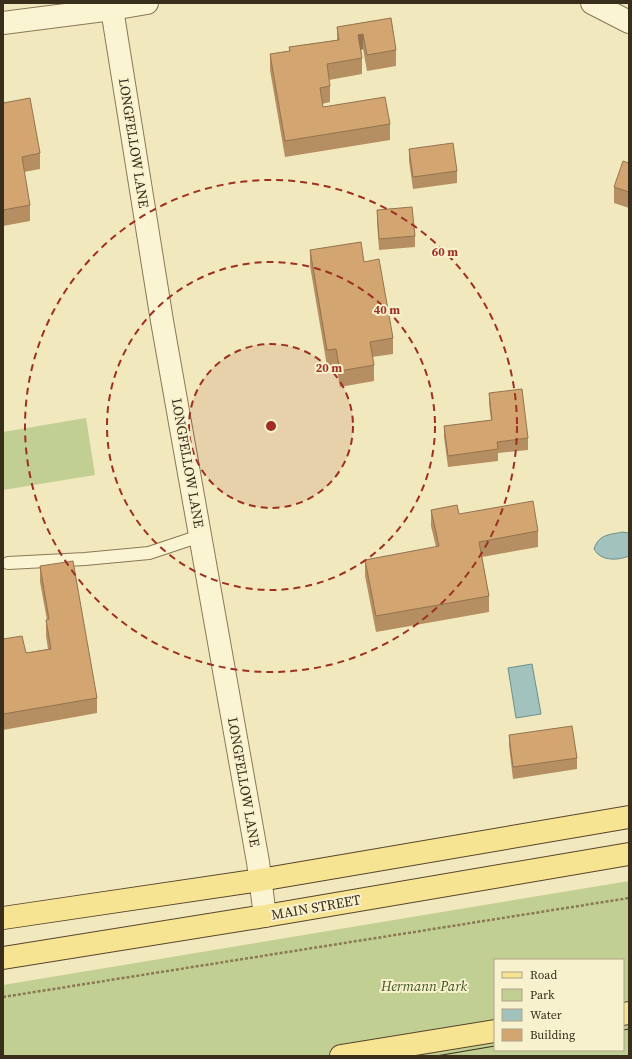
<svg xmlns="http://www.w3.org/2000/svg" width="632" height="1059" font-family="'Source Serif 4',serif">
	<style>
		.green { fill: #c1cf92; fill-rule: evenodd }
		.water { fill: #a2c2bd; stroke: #69908b }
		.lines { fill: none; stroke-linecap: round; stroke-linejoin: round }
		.lane-casing { stroke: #8a7856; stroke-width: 14 }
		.street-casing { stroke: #8a7856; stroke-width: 24 }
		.primary-casing { stroke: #57452b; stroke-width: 24 }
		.path { stroke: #8a7856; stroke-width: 2.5; stroke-dasharray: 3 2; stroke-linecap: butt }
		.lane { stroke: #fbf4d2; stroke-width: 12 }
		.street { stroke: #fbf4d2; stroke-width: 22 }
		.primary { stroke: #f7e493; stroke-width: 22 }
		.tram { stroke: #392d1b; stroke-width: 1 }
		.wall { fill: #b58e61 }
		.shaded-wall { fill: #93744f }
		.building { fill: #d2a571; stroke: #93744f }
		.ring { fill: none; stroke: #9d3022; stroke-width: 2; stroke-dasharray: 7 5 }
		.labels { text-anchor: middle; stroke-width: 4; stroke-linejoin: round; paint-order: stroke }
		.street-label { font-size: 14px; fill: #392d1b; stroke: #f8f1ce }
		.park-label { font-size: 14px; font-style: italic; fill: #425720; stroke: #f8f1ce }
		.centre { fill: #9d3022; stroke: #f8f1ce; stroke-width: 2 }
		.ring-label { font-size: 12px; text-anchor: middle; font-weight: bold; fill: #9d3022; stroke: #f8f1ce; stroke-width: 4; stroke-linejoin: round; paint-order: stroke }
	</style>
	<rect width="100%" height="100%" fill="#f1e8be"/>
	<!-- green -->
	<g class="green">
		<path d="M 86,418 L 95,475 L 3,490 L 3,432 Z"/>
		<path d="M 629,881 L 629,1056 L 3,1056 L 3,985 ZM 495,960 L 623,960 L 623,1050 L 495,1050 Z"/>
	</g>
	<!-- water -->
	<g class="water">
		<path d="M 622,532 L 629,533 L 629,556 C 620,560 605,561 598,554 C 596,553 596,551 594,549 C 599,534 609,535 622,532 Z"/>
		<path d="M 532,664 L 541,714 L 516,718 L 508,668 Z"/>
	</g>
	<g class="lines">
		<!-- lane casing -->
		<g class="lane-casing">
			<path id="lane" d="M 8,563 L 85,559 L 149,553 L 200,536"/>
		</g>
		<!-- street casing -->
		<g class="street-casing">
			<g id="street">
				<path d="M 592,3 L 629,22"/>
				<path d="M 112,9 L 162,321 L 258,862 L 265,916"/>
				<path d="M 3,23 L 112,9 L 147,3"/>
			</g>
		</g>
		<!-- primary casing -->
		<g class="primary-casing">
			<g id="primary">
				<path d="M 3,918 L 260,880 L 629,817"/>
				<path d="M 3,958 L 265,916 L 629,854"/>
				<path d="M 623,1014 L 629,1013"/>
				<path d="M 341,1056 L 495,1031"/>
			</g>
		</g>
		<!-- path -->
		<path class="path" d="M 3,997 L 629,898"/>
		<!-- lane -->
		<use href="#lane" class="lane"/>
		<!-- street -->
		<use href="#street" class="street"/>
		<!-- primary -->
		<use href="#primary" class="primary"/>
		<!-- tram -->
		<g class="tram">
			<path d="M 623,1030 L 629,1029"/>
			<path d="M 436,1056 L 495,1046"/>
		</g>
	</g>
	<!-- wall -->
	<g class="wall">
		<path d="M 391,18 L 396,50 L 396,66 L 367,71 L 363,49 L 361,50 L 362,58 L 362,74 L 329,80 L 330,86 L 330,102 L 322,104 L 323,107 L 390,124 L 390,140 L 285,157 L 270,70 L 270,54 L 289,51 L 289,47 L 337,40 L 337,27 Z"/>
		<path d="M 3,103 L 40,153 L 40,169 L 24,172 L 30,205 L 30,221 L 3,226 Z"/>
		<path d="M 409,149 L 457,171 L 457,183 L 413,189 L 409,161 Z"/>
		<path d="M 629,163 L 629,208 L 614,203 L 614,187 Z"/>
		<path d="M 377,210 L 415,236 L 415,247 L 379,250 L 377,221 Z"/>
		<path d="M 310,250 L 364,262 L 393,338 L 393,354 L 372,357 L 374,365 L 374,381 L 340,387 L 336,365 L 327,366 L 310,266 Z"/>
		<path d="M 489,393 L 528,438 L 528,450 L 498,453 L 498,461 L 448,467 L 444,437 L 444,426 L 491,420 L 489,404 Z"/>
		<path d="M 431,510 L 459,514 L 538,531 L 538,547 L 482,557 L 489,596 L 489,612 L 376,632 L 365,576 L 365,560 L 436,547 L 431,526 Z"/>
		<path d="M 40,566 L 97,698 L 97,713 L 3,730 L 3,639 L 26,653 L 48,649 L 46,636 L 46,620 L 47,620 L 40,582 Z"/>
		<path d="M 509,735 L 577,758 L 577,769 L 513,779 L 509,746 Z"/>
	</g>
	<!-- shaded-wall -->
	<path class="shaded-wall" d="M 363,34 L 363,49 L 358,51 L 358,35 Z"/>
	<!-- building -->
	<g class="building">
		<path d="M 391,18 L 396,50 L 367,55 L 363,34 L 358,35 L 362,58 L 327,64 L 330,86 L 320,88 L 323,107 L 385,97 L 390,124 L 285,141 L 270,54 L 290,51 L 289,47 L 339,40 L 337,27 Z"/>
		<path d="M 30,98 L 40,153 L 22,157 L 30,205 L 3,210 L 3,103 Z"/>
		<path d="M 453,143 L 457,171 L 413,177 L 409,149 Z"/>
		<path d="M 623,161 L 629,163 L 629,192 L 614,187 Z"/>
		<path d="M 412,207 L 415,236 L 379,239 L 377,210 Z"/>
		<path d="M 361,242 L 364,262 L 379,259 L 393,338 L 370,342 L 374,365 L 340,371 L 336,349 L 327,350 L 310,250 Z"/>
		<path d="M 522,389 L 528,438 L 497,442 L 498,449 L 448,456 L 444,426 L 492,420 L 489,393 Z"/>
		<path d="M 533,501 L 538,531 L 479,542 L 489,596 L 376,616 L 365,560 L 439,546 L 431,510 L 457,505 L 459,514 Z"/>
		<path d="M 73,561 L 97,698 L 3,714 L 3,639 L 22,636 L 26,653 L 51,649 L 46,620 L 49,619 L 40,566 Z"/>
		<path d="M 572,726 L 577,758 L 513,767 L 509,735 Z"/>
	</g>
	<!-- distance rings -->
	<circle cx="271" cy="426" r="82" fill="#9d3022" fill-opacity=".12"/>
	<g class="ring">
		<circle cx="271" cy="426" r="82"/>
		<circle cx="271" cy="426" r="164"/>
		<circle cx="271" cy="426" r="246"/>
	</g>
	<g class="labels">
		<!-- street labels -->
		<g class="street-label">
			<text transform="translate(134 143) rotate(81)" y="5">LONGFELLOW LANE</text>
			<text transform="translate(188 463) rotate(80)" y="5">LONGFELLOW LANE</text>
			<text transform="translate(244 782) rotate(80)" y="5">LONGFELLOW LANE</text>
			<text transform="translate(316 907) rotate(-10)" y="5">MAIN STREET</text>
		</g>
		<!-- park labels -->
		<g class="park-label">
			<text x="424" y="991">Hermann Park</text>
		</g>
	</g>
	<circle cx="271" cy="426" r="6" class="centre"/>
	<g class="ring-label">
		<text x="445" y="256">60 m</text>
		<text x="387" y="314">40 m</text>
		<text x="329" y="372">20 m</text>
	</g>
	<!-- border -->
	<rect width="632" height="1059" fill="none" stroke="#392d1b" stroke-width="8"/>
	<!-- legend -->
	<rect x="494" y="959" width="130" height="92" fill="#f8f1ce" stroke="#aca386"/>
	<rect x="502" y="972" width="20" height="6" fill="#f7e493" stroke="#aca386"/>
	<text x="530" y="979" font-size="12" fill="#392d1b">Road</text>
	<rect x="502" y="989" width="20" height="12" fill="#c1cf92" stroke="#aca386"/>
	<text x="530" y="999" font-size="12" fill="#392d1b">Park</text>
	<rect x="502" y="1009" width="20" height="12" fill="#a2c2bd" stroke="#aca386"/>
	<text x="530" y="1019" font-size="12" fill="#392d1b">Water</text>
	<rect x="502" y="1029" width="20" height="12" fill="#d2a571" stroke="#aca386"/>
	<text x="530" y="1039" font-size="12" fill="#392d1b">Building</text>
</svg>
